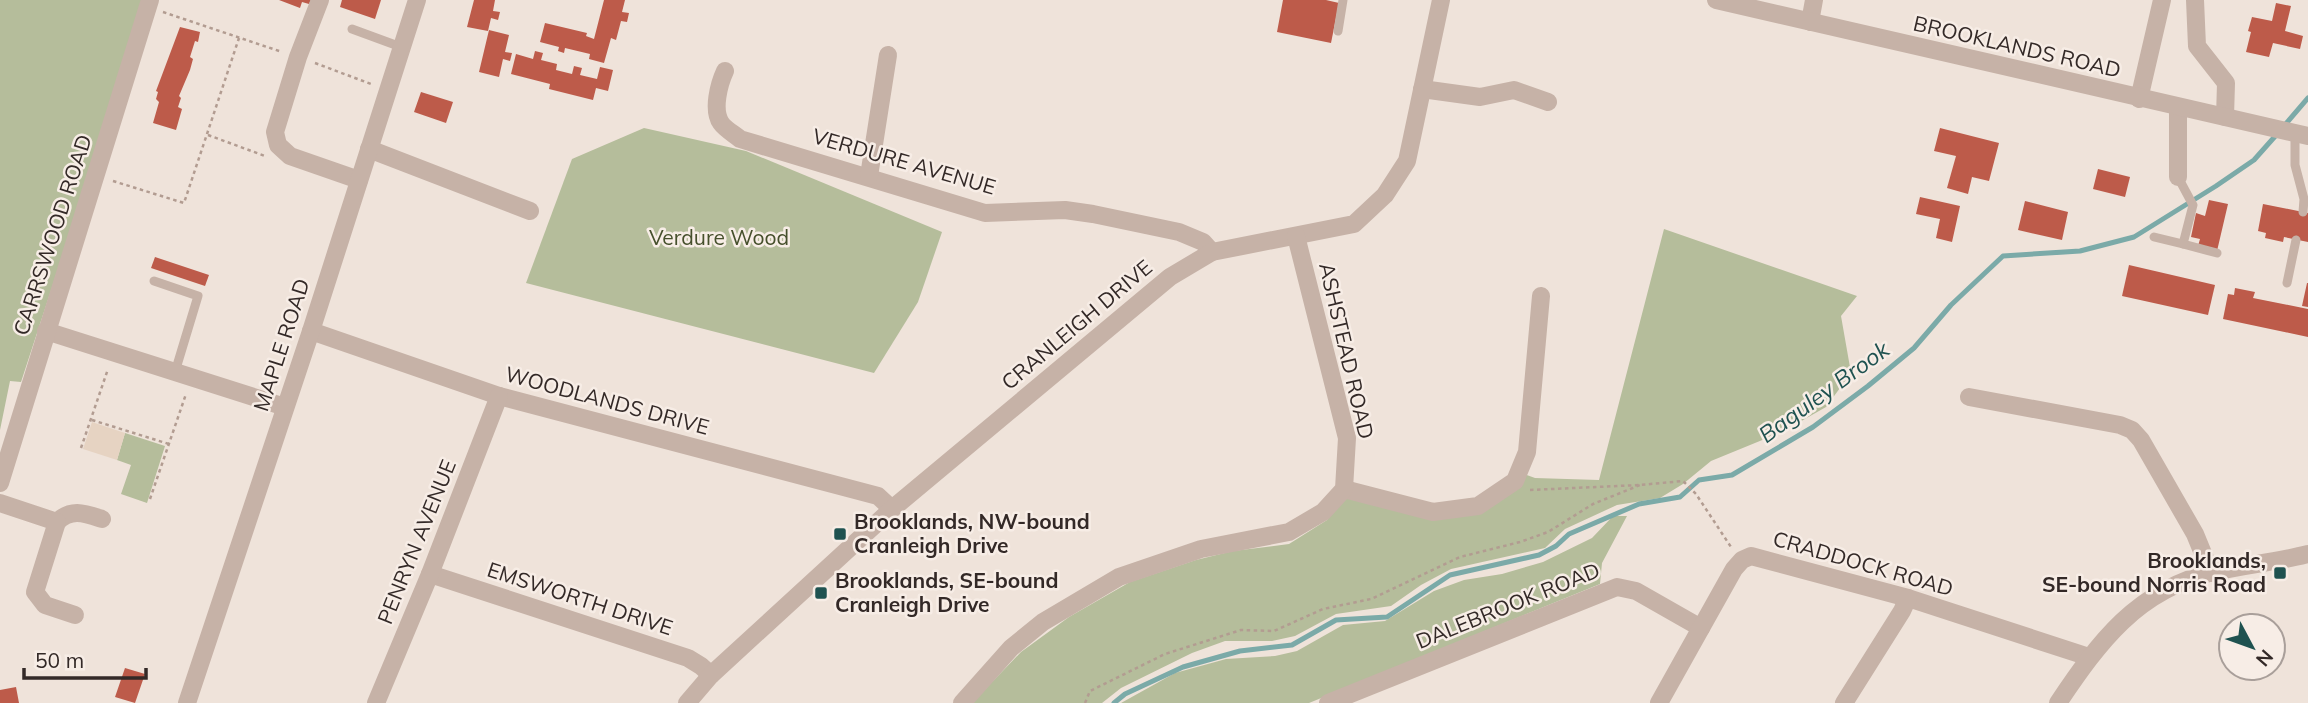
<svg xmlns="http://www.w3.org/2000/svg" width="2308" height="703" font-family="Mulish,sans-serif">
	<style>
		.green { fill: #b5bd9b }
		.plaza { fill: #e6d3c2 }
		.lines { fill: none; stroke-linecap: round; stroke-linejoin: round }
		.stream { stroke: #7baaa8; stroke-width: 5 }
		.building { fill: #bd5b4a }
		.path { stroke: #b29c91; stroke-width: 2.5; stroke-dasharray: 3.5 3.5; stroke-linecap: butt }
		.service { stroke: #c6b2a7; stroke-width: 9 }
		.minor { stroke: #c6b2a7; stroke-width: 18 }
		.tertiary { stroke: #c6b2a7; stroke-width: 18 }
		.poi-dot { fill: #1f5250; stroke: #f7ede6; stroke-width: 2.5 }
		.labels { text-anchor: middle; stroke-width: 5; stroke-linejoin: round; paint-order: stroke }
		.street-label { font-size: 21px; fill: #332927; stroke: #f7ede6 }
		.park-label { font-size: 21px; fill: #46502c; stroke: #f7ede6 }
		.poi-label { font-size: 21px; font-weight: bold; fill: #332927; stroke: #f7ede6; text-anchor: start }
		.water-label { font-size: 23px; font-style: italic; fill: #1f5250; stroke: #f7ede6 }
	</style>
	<rect width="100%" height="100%" fill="#efe3da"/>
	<!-- green -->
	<g class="green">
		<path d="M 0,0 L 146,0 L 21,382 L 10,381 L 0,430 Z"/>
		<path d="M 644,128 L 746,151 L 942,232 L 918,302 L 874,373 L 526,283 L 572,159 Z"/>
		<path d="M 1664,229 L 1857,296 L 1841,316 L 1851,373 L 1826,407 L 1782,432 L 1711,461 L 1683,484 L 1660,498 L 1617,505 L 1565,529 L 1545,548 L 1451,569 L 1421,585 L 1391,606 L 1336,614 L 1295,636 L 1272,641 L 1225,641 L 1192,653 L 1121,688 L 1102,703 L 972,703 L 1021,652 L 1069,617 L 1130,582 L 1196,560 L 1233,551 L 1289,544 L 1327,520 L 1346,495 L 1439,519 L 1524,474 L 1535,478 L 1599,480 Z"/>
		<path d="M 125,433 L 165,446 L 147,503 L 121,494 L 131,465 L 117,460 Z"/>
		<path d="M 1613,516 L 1627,516 L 1602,563 L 1600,584 L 1309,703 L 1121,703 L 1175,673 L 1226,659 L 1275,656 L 1297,651 L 1343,625 L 1385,621 L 1434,591 L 1464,580 L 1502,574 L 1543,562 L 1592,538 Z"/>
	</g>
	<!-- plaza -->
	<path class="plaza" d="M 92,422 L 125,433 L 117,460 L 83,449 Z"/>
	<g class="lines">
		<!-- stream -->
		<g class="stream">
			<path d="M 2284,126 L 2308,98"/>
			<path d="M 1114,703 L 1125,694 L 1183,667 L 1240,651 L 1292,645 L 1336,620 L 1387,617 L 1450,575 L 1539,555 L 1556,546 L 1569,534 L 1639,504 L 1680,497 L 1699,480 L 1732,475 L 1813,427 L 1868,386 L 1914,348 L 1951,305 L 2003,256 L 2080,251 L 2134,237 L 2216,186 L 2254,160 L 2278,133"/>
		</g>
	</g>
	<!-- building -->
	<g class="building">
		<path d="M 279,0 L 311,0 L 309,4 L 302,2 L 300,8 Z"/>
		<path d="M 342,0 L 381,0 L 375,19 L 340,7 Z"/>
		<path d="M 474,0 L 495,0 L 493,11 L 500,12 L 498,20 L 491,18 L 488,31 L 467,27 Z"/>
		<path d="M 604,0 L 625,0 L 622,12 L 629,13 L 627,22 L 621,21 L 616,40 L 611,38 L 604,63 L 589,59 L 590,54 L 565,48 L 564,53 L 558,51 L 559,47 L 540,42 L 545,23 L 587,33 L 586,36 L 594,39 Z"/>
		<path d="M 1283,0 L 1326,0 L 1339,3 L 1331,43 L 1277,32 Z"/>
		<path d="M 2276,3 L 2291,6 L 2285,31 L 2303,36 L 2300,49 L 2273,43 L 2269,57 L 2246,52 L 2251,32 L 2248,31 L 2252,17 L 2272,21 Z"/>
		<path d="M 180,27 L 200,32 L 198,42 L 195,41 L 190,57 L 193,59 L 190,70 L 179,96 L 181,98 L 178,107 L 182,109 L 176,130 L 153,123 L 159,102 L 156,99 L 158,92 L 156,91 Z"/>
		<path d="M 489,30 L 509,35 L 505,52 L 512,53 L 510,61 L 503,59 L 499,77 L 479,72 Z"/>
		<path d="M 535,51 L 543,53 L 541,60 L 557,64 L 556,70 L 572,74 L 574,66 L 582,68 L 580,75 L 597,79 L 600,67 L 613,70 L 608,91 L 596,88 L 593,100 L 549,89 L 550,84 L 511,74 L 516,54 L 533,59 Z"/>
		<path d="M 421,92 L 453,102 L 446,123 L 414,112 Z"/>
		<path d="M 1940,128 L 1999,143 L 1989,181 L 1972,177 L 1968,194 L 1947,188 L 1956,156 L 1934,151 Z"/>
		<path d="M 2098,169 L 2130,177 L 2125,197 L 2093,189 Z"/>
		<path d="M 1920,197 L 1960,206 L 1952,242 L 1936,238 L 1940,219 L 1916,214 Z"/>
		<path d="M 2209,200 L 2228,204 L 2217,251 L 2198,246 L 2200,239 L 2191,237 L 2196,213 L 2205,216 Z"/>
		<path d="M 2025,201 L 2068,212 L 2062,240 L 2018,230 Z"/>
		<path d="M 2263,204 L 2308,213 L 2308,242 L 2284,237 L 2283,242 L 2265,238 L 2266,233 L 2258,231 Z"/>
		<path d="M 155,257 L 209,275 L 205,286 L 151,268 Z"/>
		<path d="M 2129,265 L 2215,285 L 2208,315 L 2122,296 Z"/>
		<path d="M 2307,283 L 2308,283 L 2308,307 L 2302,306 Z"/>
		<path d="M 2235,288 L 2255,292 L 2253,298 L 2308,309 L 2308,337 L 2223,319 L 2228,294 L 2234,295 Z"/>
		<path d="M 125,668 L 145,674 L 135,703 L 115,697 Z"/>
		<path d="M 16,687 L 19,703 L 0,703 L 0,690 Z"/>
	</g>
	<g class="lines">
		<!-- path -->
		<g class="path">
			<path d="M 163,12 L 282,52"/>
			<path d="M 315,63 L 371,84"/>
			<path d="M 208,135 L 265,156"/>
			<path d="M 113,181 L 184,203 L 239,38"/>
			<path d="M 92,420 L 169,444"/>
			<path d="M 81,448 L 108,369"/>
			<path d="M 1530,490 L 1640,485 L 1683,481 L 1696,494 L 1731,547"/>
			<path d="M 150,499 L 186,394"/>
			<path d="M 1085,703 L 1090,691 L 1165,654 L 1241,630 L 1274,631 L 1323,609 L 1371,599 L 1460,557 L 1520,542 L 1548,532 L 1593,504 L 1640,485"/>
		</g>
		<!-- service -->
		<g class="service">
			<path d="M 352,29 L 401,47"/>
			<path d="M 1338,31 L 1343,0"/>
			<path d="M 2295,133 L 2295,165 L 2304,199 L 2303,212"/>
			<path d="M 2178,177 L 2193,205 L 2183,244 L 2217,253"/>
			<path d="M 2154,237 L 2183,244"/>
			<path d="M 154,281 L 198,296 L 175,372"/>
			<path d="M 2287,283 L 2296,240"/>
		</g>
		<!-- minor -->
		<g class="minor">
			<path d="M 320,0 L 298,57 L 275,132 L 278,145 L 290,156 L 359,180"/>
			<path d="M 2195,0 L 2197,46 L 2226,83 L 2225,117"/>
			<path d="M 1810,22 L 1814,0"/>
			<path d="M 725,71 C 719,84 712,110 721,123 C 725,129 734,134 740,139 L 985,213 L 1065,210 L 1093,214 L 1179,232 L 1203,242 L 1212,252"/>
			<path d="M 1422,89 L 1480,97 L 1514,90 L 1548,102"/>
			<path d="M 2139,99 L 2162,0"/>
			<path d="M 369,149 L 530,211"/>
			<path d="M 869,176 L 888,55"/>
			<path d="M 2178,177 L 2178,108"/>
			<path d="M 46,331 L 285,407"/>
			<path d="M 311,331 L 499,396 L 878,496 L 892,509"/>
			<path d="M 1969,397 L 2120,425 L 2132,430 L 2141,440 L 2195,534 L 2211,573"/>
			<path d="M 0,483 L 150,0"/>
			<path d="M 1344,489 L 1433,512 L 1478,506 L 1515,481 L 1527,452 L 1541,296"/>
			<path d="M 0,503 L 57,522 C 71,508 84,513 102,519"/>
			<path d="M 57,522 L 35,592 L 45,605 L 75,615"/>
			<path d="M 430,574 L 688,658 L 701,666 L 711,675"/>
			<path d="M 187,703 L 311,331 L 417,0"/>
			<path d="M 376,703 L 430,574 L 499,396"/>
			<path d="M 687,703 L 711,675 L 892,509 L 1170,277 L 1212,252 L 1354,224 L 1385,195 L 1407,161 L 1441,0"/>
			<path d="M 962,703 L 1011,648 L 1043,622 L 1119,577 L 1201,549 L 1289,532 L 1323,512 L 1344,489 L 1347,438 L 1296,236"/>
			<path d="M 1328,703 L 1617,587 L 1636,591 L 1701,628"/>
			<path d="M 1659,703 L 1734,569 L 1742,560 L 1751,556 L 1908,598 L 2089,657"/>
			<path d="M 1844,703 L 1902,611 L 1908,598"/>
		</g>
		<!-- tertiary -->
		<g class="tertiary">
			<path d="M 1716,0 L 2308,136"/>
			<path d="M 2058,703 C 2099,642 2137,590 2213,572 C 2245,565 2277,562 2308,554"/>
		</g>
	</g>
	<!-- markers -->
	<g class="poi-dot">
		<rect x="833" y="527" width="14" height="14" rx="3.5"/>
		<rect x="2273" y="566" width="14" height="14" rx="3.5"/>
		<rect x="814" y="586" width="14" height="14" rx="3.5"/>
	</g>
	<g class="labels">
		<!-- street labels -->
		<g class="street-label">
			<text transform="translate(2017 47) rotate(13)" y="7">BROOKLANDS ROAD</text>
			<text transform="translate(904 162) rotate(16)" y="7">VERDURE AVENUE</text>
			<text transform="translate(53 235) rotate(-72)" y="7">CARRSWOOD ROAD</text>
			<text transform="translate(1077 325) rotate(-40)" y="7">CRANLEIGH DRIVE</text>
			<text transform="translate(282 345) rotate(-72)" y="7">MAPLE ROAD</text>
			<text transform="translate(1346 351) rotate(77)" y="7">ASHSTEAD ROAD</text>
			<text transform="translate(607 401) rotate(15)" y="7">WOODLANDS DRIVE</text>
			<text transform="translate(417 542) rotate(-68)" y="7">PENRYN AVENUE</text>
			<text transform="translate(1863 564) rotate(16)" y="7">CRADDOCK ROAD</text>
			<text transform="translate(580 599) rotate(18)" y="7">EMSWORTH DRIVE</text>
			<text transform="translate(1508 606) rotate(-22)" y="7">DALEBROOK ROAD</text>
		</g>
		<!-- park labels -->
		<g class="park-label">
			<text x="719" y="245">Verdure Wood</text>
		</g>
		<!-- poi labels -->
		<g class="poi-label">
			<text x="854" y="529">Brooklands, NW-bound<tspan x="854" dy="24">Cranleigh Drive</tspan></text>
			<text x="2266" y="568" text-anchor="end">Brooklands,<tspan x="2266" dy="24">SE-bound Norris Road</tspan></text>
			<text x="835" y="588">Brooklands, SE-bound<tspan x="835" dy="24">Cranleigh Drive</tspan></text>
		</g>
		<!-- water labels -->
		<g class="water-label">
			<text transform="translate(1824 392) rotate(-36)" y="8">Baguley Brook</text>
		</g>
	</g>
	<!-- north arrow -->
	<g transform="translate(2252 647) rotate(131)"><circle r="33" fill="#f7ede6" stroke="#a99f9a" stroke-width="2"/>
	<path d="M0-5L12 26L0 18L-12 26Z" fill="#1f5250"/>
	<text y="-10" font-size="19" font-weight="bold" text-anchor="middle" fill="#332927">N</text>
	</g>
	<!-- scale -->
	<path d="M24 668v10h122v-10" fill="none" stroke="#332927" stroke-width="3.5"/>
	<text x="35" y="668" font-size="21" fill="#332927" stroke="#f7ede6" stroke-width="5" paint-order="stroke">50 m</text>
</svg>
